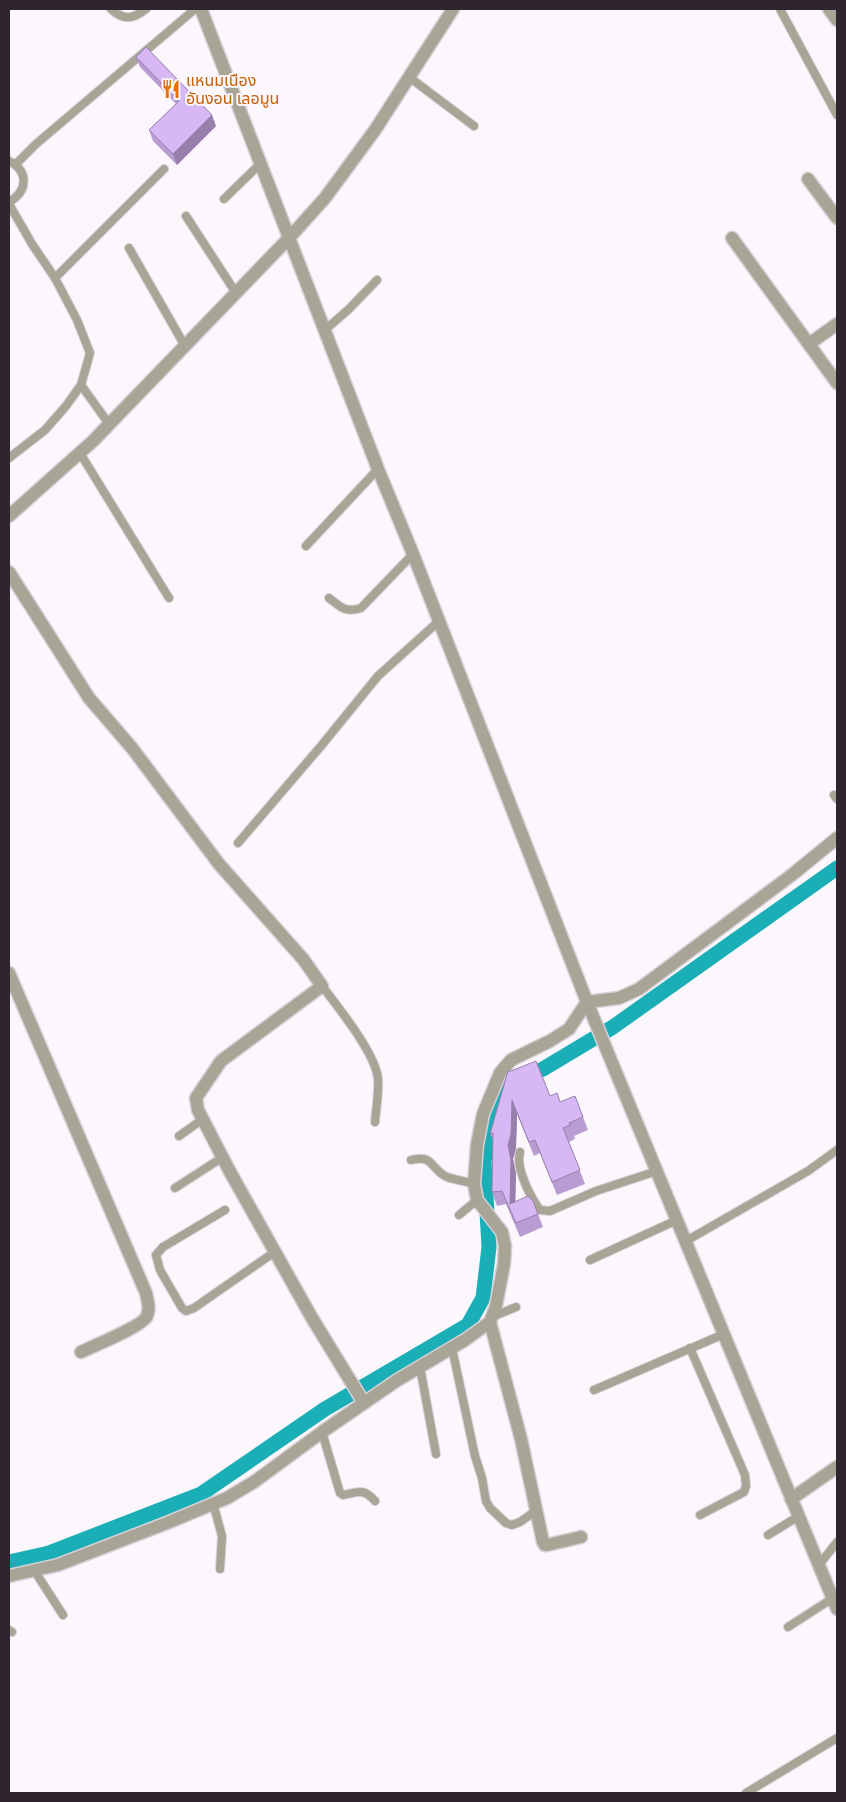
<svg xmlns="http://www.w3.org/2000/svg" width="846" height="1802" font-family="Lora,'Noto Sans Thai',serif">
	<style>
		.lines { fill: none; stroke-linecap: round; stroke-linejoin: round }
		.canal { stroke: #1aafb6; stroke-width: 15 }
		.service-casing { stroke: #d7d1d7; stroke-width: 10 }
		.minor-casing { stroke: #d7d1d7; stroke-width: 15 }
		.service { stroke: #a8a597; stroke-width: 8 }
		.minor { stroke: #a8a597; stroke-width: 12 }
		.wall { fill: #b99dd2 }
		.shaded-wall { fill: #9680ab }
		.building { fill: #d7b7f4; stroke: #9680ab }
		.labels { text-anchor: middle; stroke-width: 4; stroke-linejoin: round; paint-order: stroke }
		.food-label { font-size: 16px; fill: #c56008; stroke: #fcf7fc; text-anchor: start }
	</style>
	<rect width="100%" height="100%" fill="#fcf7fc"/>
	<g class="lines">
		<!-- canal -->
		<path class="canal" d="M 9,1562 L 49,1553 L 201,1494 L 325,1409 L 468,1325 L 483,1298 L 489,1247 L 484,1161 L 495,1113 L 506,1084 L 543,1069 L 613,1027 L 837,868"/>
		<!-- service casing -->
		<g class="service-casing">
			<g id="service">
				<path d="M 111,9 C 124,21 133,19 146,9"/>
				<path d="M 780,9 L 837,115"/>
				<path d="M 409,77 L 474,126"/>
				<path d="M 9,161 C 29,171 28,191 9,202"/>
				<path d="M 16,164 L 36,144 L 195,9"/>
				<path d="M 224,199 L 260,164"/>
				<path d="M 9,204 L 32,244 L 55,278 L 77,320 L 90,353 L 81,385 L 66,406 L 45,430 L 9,458"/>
				<path d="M 186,216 L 236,293"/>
				<path d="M 129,248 L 185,346"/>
				<path d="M 55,278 L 164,169"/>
				<path d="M 325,330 L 349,309 L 377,280"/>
				<path d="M 81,385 L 109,424"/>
				<path d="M 80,453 L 169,598"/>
				<path d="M 306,546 L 378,469"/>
				<path d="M 329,598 C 341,607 345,613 361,608 L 413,554"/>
				<path d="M 834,795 L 837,799"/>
				<path d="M 238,843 L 321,746 L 378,676 L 439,621"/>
				<path d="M 322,986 C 338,1007 376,1054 378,1079 C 379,1093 376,1109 375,1122"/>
				<path d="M 179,1136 L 203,1119"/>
				<path d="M 520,1152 C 515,1168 531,1198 540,1210 L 550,1211 L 596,1191 L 657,1171"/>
				<path d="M 411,1160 C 434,1154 430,1169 447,1177 C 455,1180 465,1181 474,1184"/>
				<path d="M 175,1188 L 223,1157"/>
				<path d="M 225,1210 L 163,1247 L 156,1255 L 160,1270 L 182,1308 L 186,1311 L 194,1308 L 276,1251"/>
				<path d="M 459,1215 L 477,1200"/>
				<path d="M 686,1241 L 808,1171 L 837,1150"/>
				<path d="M 590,1260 L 677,1220"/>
				<path d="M 492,1317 L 516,1307"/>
				<path d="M 452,1348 L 475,1456 L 482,1478 L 486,1501 L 490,1508 L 506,1523 L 512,1525 L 520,1522 L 537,1510"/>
				<path d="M 690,1348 L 745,1475 L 746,1486 L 744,1492 L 700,1515"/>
				<path d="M 420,1367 L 436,1454"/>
				<path d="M 594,1390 L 724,1334"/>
				<path d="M 322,1432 L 340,1493 L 343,1495 C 359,1492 364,1488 375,1501"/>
				<path d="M 213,1503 L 222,1536 L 220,1569"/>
				<path d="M 768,1535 L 799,1516"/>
				<path d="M 819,1565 L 837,1542"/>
				<path d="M 34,1570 L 63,1615"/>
				<path d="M 788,1627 L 833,1598"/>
				<path d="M 9,1630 L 12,1632"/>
				<path d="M 746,1793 L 837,1738"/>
			</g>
		</g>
		<!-- minor casing -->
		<g class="minor-casing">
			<g id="minor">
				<path d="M 201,9 L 378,469 L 413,554 L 587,1002 L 837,1609"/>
				<path d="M 829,9 L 837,20"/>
				<path d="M 808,179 L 837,218"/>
				<path d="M 732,238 L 837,383"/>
				<path d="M 809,344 L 837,324"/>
				<path d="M 9,516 L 93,441 L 289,238 L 325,198 L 375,130 L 453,9"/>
				<path d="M 9,572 L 89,698 L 132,748 L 219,864 L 303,959 L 322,986 L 221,1061 L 196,1098 L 198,1110 L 229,1170 L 312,1318 L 364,1403"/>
				<path d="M 9,973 L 146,1293 C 148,1302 150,1308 147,1316 C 143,1326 93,1346 81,1352"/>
				<path d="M 490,1322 L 521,1439 L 543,1542 L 545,1545 L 547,1545 L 581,1537"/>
				<path d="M 791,1499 L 837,1467"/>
				<path d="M 9,1576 L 58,1565 L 167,1523 L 227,1498 L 254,1482 L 322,1432 L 396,1381 L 465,1340 L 490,1322 L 496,1306 L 504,1264 L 505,1246 L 502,1232 L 477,1200 L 474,1184 L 477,1145 L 483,1114 L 500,1073 L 511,1060 L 550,1041 L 569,1029 L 587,1002 L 619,998 L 639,989 L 793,874 L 837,838"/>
			</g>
		</g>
		<!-- service -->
		<use href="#service" class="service"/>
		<!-- minor -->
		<use href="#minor" class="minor"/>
	</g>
	<!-- wall -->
	<g class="wall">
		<path d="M 136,57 L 216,126 L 177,165 L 153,141 L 149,130 L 176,104 L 140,67 Z"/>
		<path d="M 508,1071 L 550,1096 L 583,1117 L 588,1130 L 574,1136 L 575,1139 L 569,1142 L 585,1184 L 557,1195 L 540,1153 L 534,1156 L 517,1114 L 516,1148 L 513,1159 L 516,1174 L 515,1201 L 538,1214 L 543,1227 L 520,1237 L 506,1204 L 497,1206 L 492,1192 L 493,1139 L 490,1134 Z"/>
	</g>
	<!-- shaded-wall -->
	<g class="shaded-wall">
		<path d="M 212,115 L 216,126 L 177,165 L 173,154 Z"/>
		<path d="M 512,1100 L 517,1114 L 516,1148 L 513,1159 L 516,1174 L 515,1217 L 510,1204 L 508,1145 Z"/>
	</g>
	<!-- building -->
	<g class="building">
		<path d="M 146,47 L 212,115 L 173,154 L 149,130 L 179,101 L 136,57 Z"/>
		<path d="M 536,1061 L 550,1096 L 557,1093 L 560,1102 L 575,1096 L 583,1117 L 569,1123 L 570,1125 L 563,1128 L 580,1170 L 552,1182 L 535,1140 L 529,1142 L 512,1100 L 511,1134 L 508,1145 L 511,1160 L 510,1204 L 528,1196 L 533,1201 L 538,1214 L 516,1223 L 502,1191 L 492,1192 L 493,1133 L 490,1134 L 508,1071 L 511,1071 Z"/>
	</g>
	<!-- icons -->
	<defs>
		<g id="restaurant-bare" transform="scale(1.5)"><path d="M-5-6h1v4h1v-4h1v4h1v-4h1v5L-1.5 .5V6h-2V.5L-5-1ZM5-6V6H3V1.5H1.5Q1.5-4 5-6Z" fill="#e8710a" stroke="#fcf7fc" stroke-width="2.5" paint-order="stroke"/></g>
	</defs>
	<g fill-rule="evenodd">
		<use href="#restaurant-bare" x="171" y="89"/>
	</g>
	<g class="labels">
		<!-- food labels -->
		<g class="food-label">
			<text x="186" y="86">แหนมเนือง<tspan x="186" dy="18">อันงอน เลอมูน</tspan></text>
		</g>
	</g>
	<!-- border -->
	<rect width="846" height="1802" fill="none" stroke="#2e252f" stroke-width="20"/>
</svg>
